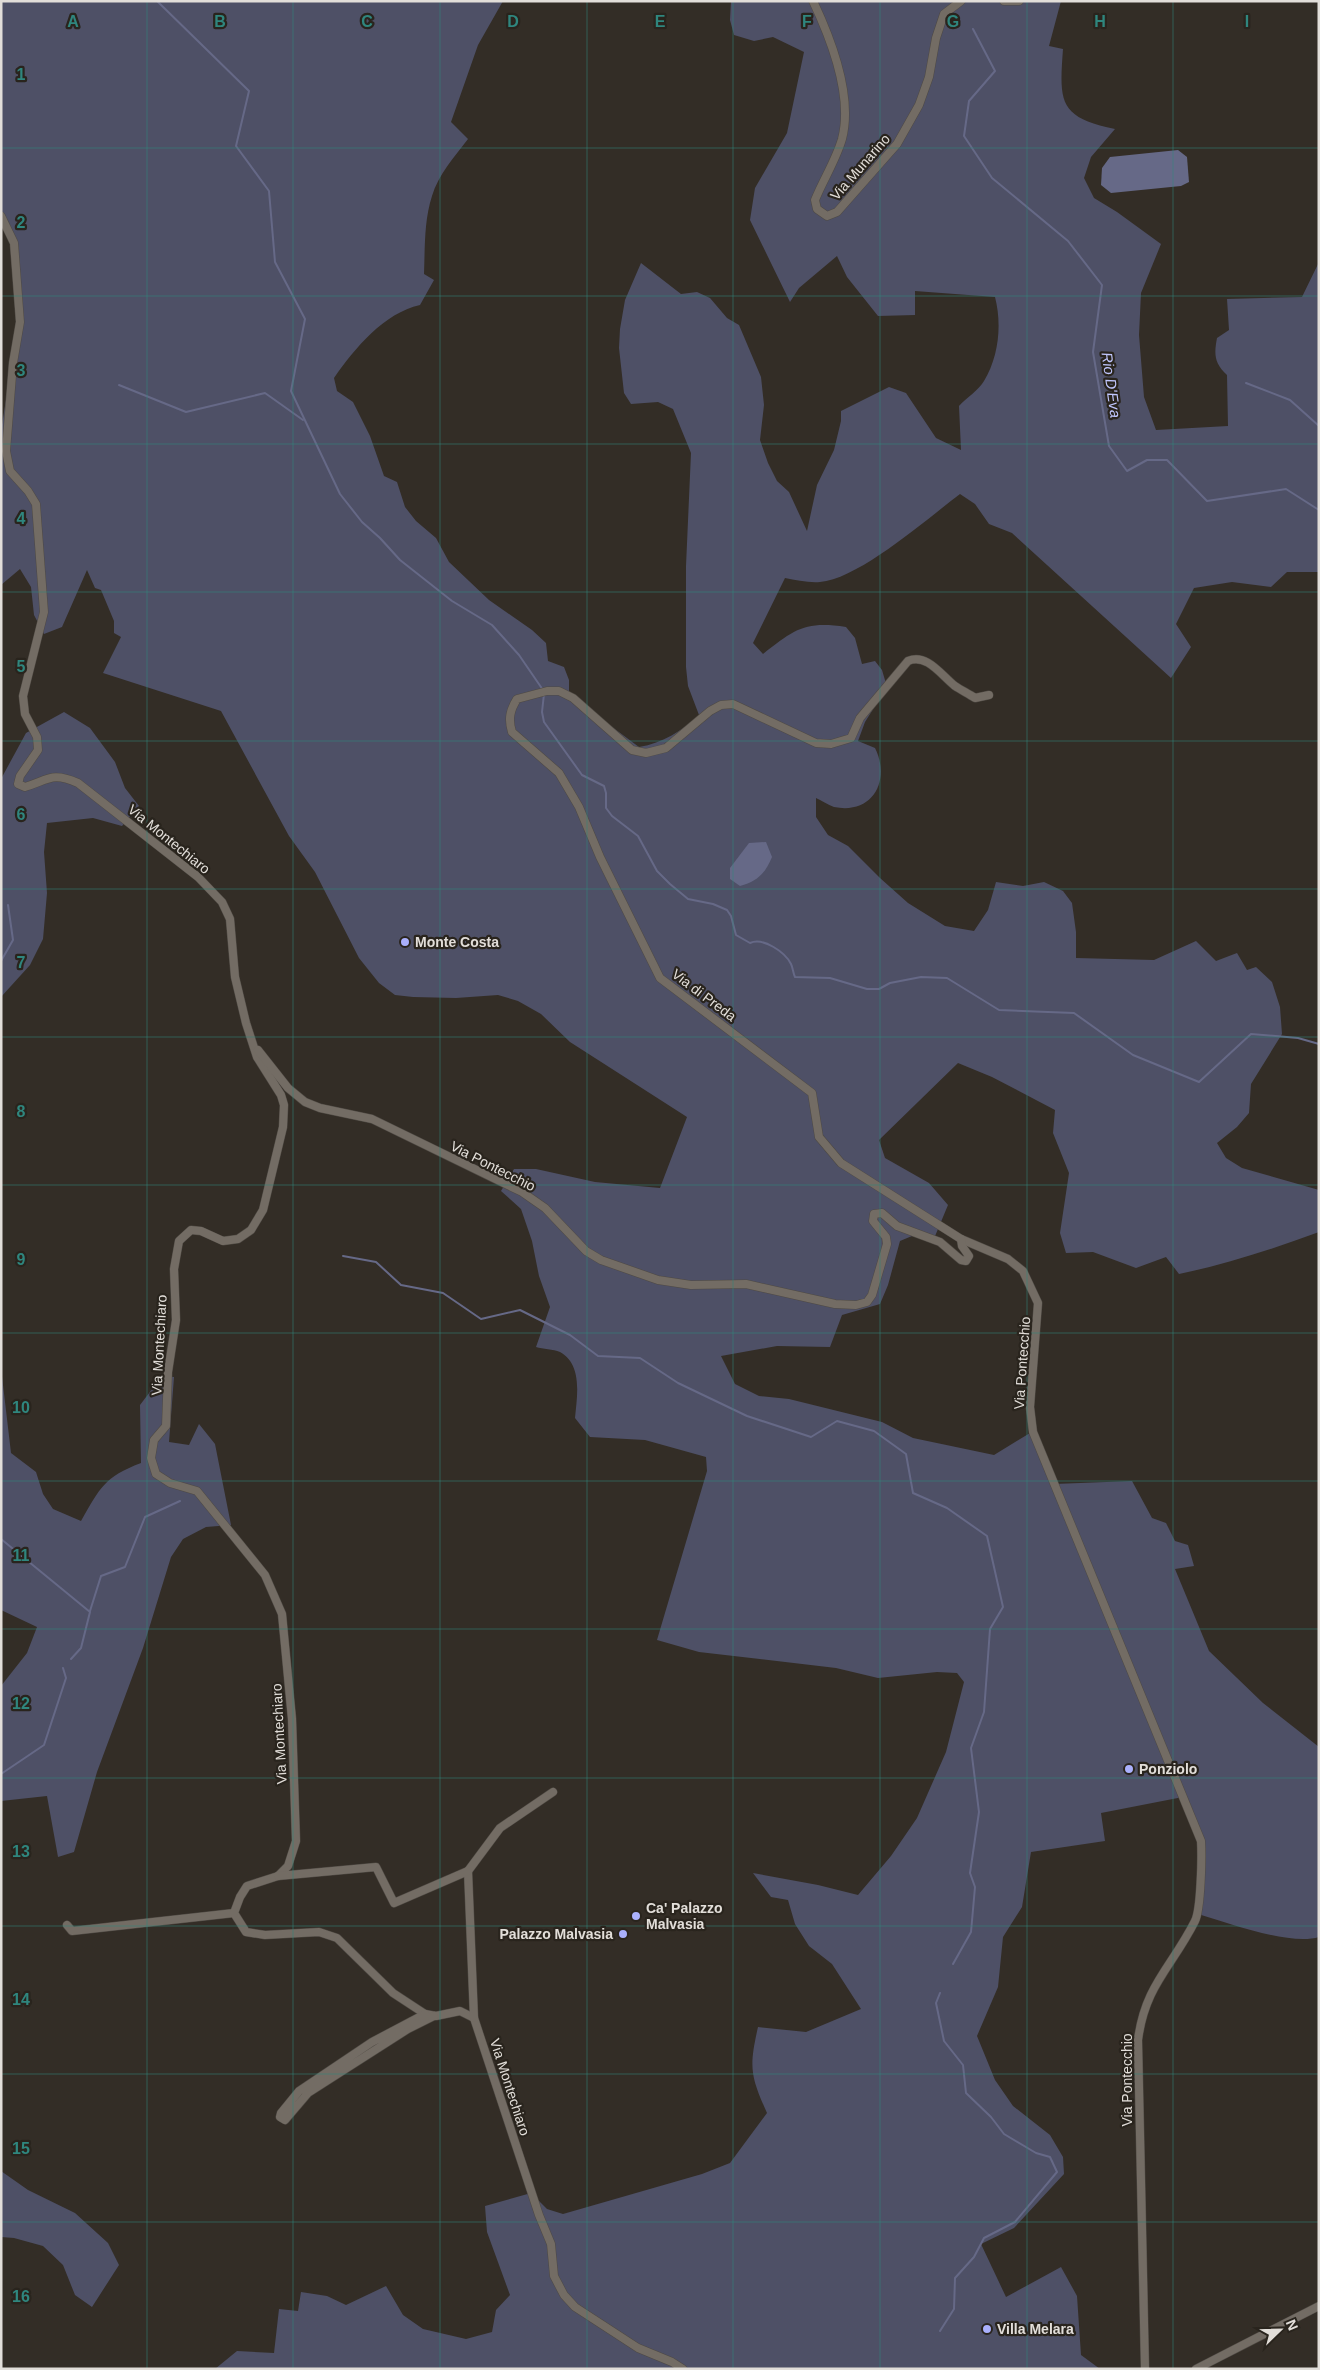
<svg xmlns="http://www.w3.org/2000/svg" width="1320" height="2370" font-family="Arial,sans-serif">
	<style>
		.green { fill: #4e5066 }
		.water { fill: #666987 }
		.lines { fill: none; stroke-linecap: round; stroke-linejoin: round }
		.stream { stroke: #666987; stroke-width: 2 }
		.minor-casing { stroke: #4f4a44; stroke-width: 9 }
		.minor { stroke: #736c64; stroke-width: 8 }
		.grid { fill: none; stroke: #2f867e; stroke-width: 1; stroke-opacity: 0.55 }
		.poi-dot { fill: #aab0fc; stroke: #29241d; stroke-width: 2 }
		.labels { text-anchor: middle; stroke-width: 4.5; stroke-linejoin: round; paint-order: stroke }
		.street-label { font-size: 14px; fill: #e2ded9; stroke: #29241d }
		.poi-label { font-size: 14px; font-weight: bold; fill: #e2ded9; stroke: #29241d; text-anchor: start }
		.water-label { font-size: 15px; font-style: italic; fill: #c0c6fd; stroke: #29241d }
		.grid-label { font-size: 16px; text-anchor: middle; font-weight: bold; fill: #2f867e; stroke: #29241d; stroke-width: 4.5; stroke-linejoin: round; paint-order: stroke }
	</style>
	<rect width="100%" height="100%" fill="#332d26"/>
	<!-- green -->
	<g class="green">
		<path d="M 1,1 L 503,1 L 478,45 L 451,122 L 468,139 C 455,156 438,175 432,196 C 424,221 425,247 424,274 L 434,280 L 420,305 C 384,313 355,348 334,378 L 337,391 L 353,402 L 370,436 L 384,476 L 397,482 L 405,507 L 416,521 L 436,538 L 449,562 L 489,600 L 532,630 L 546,643 L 548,661 L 564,667 L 569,680 L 569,695 L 639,747 C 663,743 682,731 699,715 L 688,686 L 686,667 L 686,566 L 691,453 L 673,409 L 658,402 L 631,404 L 624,393 L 619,348 L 620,329 L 625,300 L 641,263 L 681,294 L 697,292 L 710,298 L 727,318 L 739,325 L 761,377 L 764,405 L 760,440 L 768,463 L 777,481 L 789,492 L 807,531 L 817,485 L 834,450 L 841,421 L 841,411 L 889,387 L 906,393 L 936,438 L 961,450 L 959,406 C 966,398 979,390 984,381 C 999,356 1002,324 995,297 L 915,291 L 915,315 L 878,316 L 847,277 L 837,256 L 799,288 L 790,302 L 750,220 L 755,188 L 787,133 L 804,52 L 773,37 L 754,41 L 734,35 L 730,20 L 731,1 L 1061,1 L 1049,46 L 1063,49 C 1059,103 1059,117 1115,129 L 1091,157 L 1084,178 L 1094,198 L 1117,212 L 1161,244 L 1141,293 L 1139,335 L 1144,397 L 1156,430 L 1228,426 L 1227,375 C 1214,363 1214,354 1217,338 L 1229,330 L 1227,299 L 1302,297 L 1319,262 L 1319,572 L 1287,572 L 1271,587 L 1232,582 L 1194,588 L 1176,624 L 1191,647 L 1171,678 L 1012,533 L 989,524 L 975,504 L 960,494 C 928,518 859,579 820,582 C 809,583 796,580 785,578 L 753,643 L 763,654 C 795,629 805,621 846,627 L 855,638 L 862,664 L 875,661 L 882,670 L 887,687 L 865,722 L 858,741 L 875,748 C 891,780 873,815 834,807 C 828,805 821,800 816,798 L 816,817 L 828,835 L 848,846 L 880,878 L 908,903 L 945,926 L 974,931 L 988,910 L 996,882 L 1023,886 L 1044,882 L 1063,891 L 1072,903 L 1076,932 L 1076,958 L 1154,960 L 1196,941 L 1216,961 L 1237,953 L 1247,970 L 1256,967 L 1272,982 L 1280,1007 L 1282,1034 L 1251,1084 L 1249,1113 L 1237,1127 L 1217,1143 L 1226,1158 L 1242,1168 L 1319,1190 L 1319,1232 C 1273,1249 1227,1264 1179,1274 L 1166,1257 L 1136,1268 L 1093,1252 L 1066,1253 L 1060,1233 L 1069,1173 L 1053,1133 L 1055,1110 L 992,1077 L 958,1063 L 879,1140 L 885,1158 L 929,1183 L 948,1205 L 933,1241 L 912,1236 L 900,1241 L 888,1285 L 880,1304 L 842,1315 L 830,1347 L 777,1346 L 721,1356 L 735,1384 L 759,1396 L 789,1399 L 882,1422 L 913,1438 L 994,1455 L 1030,1433 L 1054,1484 L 1132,1481 L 1152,1518 L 1166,1523 L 1175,1541 L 1188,1545 L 1194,1566 L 1175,1569 L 1209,1651 L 1263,1703 L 1319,1747 L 1319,1937 C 1290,1946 1228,1923 1198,1914 L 1202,1856 L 1183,1797 L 1101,1813 L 1105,1841 L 1031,1852 L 1022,1907 L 1003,1937 L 998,1987 L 977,2036 L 995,2080 L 1013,2106 L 1050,2135 L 1063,2157 L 1064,2174 L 1014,2228 L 981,2244 L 1006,2297 L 1061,2267 L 1077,2296 L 1081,2355 L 1100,2369 L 215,2369 L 237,2351 L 274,2353 L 279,2309 L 298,2311 L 301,2292 L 327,2296 L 346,2305 L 386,2286 L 403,2315 L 423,2329 L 466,2339 L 492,2332 L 496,2310 L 510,2295 L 487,2232 L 485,2206 L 531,2193 L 547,2209 L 563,2214 L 702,2174 L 730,2163 L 767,2113 C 750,2075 749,2067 758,2027 L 806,2032 L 861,2009 L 832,1964 L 809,1946 L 795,1924 L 788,1900 L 771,1897 L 753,1873 L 818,1885 L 858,1895 L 891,1856 L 917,1818 L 946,1752 L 964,1682 L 957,1673 L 937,1672 L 878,1678 L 836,1668 L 699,1652 L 657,1640 L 707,1471 L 706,1457 L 645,1440 L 590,1437 L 575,1418 C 577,1396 583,1365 560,1352 C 553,1349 543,1349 536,1347 L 550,1307 L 539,1276 L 532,1241 L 521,1209 L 501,1191 L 514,1169 L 536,1169 L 595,1182 L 660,1188 L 687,1117 L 570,1042 L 541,1014 L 518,1001 L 498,995 L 456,998 L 413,997 L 395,995 L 379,983 L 359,958 L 315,872 L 289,836 L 221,711 L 103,673 L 121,637 L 114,633 L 114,621 L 101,590 L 95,588 L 87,570 L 62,627 L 44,634 L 34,615 L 31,587 L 20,569 L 1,585 L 1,431 L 18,324 L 16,254 L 1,218 Z"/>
		<path d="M 64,712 L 90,728 L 115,762 L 125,788 L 139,806 L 122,826 L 93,818 L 47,823 L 44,852 L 47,893 L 43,939 L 30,965 L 1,997 L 1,779 L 26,733 Z"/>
		<path d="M 1,1368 L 11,1453 L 36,1472 L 43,1494 L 53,1509 L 81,1521 C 100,1488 104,1477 141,1463 L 140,1405 L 162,1376 L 174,1377 L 169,1442 L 189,1445 L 199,1424 L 215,1444 L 231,1525 L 206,1527 L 183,1539 L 171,1557 L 143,1648 L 97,1772 L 74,1852 L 58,1857 L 47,1796 L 1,1801 L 1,1686 L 27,1653 L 37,1627 L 1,1610 Z"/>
		<path d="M 1,2171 L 28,2190 L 75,2213 L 108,2243 L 119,2265 L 92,2307 L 75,2295 L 63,2265 L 43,2246 L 14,2238 L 1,2237 Z"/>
	</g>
	<!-- water -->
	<g class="water">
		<path d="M 1178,150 L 1187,157 L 1189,182 L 1181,186 L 1111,193 L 1101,185 L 1102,168 L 1110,157 Z"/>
		<path d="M 766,842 L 772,857 C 765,874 757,881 740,886 L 730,879 L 730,868 L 749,843 Z"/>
	</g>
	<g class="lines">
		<!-- stream -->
		<g class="stream">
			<path d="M 157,1 L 249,91 L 236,146 L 269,191 L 275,262 L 305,319 L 291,391 L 340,494 L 362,522 L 380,538 L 400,560 L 452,601 L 492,625 L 519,655 L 543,690"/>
			<path d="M 973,29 L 995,71 L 969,101 L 964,136 L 992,178 L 1068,241 L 1102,285 L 1093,352 L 1109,446 L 1127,471 L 1147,460 L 1167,460 L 1207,501 L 1286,489 L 1319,510"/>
			<path d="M 1246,383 L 1290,400 L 1319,426"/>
			<path d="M 119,385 L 186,412 L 265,393 L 303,420"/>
			<path d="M 544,694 L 542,712 L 544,722 L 582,775 L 604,786 L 606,793 L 606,808 L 612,816 L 638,836 L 657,871 L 670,884 L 688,899 L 713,904 L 727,910 L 731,916 L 736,935 L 750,943 C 763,937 785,952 791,964 C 793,968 793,973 795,977 L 830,978 L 867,989 L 879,989 L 890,983 L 921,977 L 947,978 L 999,1010 L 1074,1013 L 1133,1055 L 1199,1082 L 1251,1034 L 1298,1038 L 1319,1044"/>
			<path d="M 1,961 L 13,940 L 8,905"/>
			<path d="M 343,1256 L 376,1262 L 401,1285 L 443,1293 L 481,1319 L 520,1310 L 570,1335 L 598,1356 L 640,1358 L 678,1383 L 747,1416 L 811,1437 L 837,1421 L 874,1431 L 906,1454 L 913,1493 L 947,1508 L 987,1536 L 1003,1607 L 990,1629 L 984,1712 L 971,1748 L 979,1812 L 970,1873 L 975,1887 L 971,1932 L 953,1964"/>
			<path d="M 1,1539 L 90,1612 L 81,1648 L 71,1659"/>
			<path d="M 90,1611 L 101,1576 L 125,1567 L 145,1517 L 180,1501"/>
			<path d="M 1,1774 L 44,1745 L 66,1678 L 63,1668"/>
			<path d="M 940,1993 L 936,2003 L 944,2041 L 963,2065 L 966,2093 L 991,2117 L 1004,2134 L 1036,2153 L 1050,2157 L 1057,2172 L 1015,2222 L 984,2238 L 974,2257 L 955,2278 L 954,2309 L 940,2331"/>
		</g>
		<!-- minor casing -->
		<g class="minor-casing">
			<g id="minor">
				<path d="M 813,1 C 831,39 853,97 842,139 C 836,160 823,180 815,200 L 817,209 L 827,216 L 837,212 L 897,144 L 919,105 L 929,77 L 936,38 L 944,14 L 961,1"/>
				<path d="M 1004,1 L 1019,1"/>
				<path d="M 1,216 L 14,243 L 20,322 L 13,363 L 6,451 L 10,471 L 28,491 L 36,504 L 44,612 L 23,696 L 25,714 L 37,737 L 38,750 L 20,776 L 18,784 L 25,787 C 50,779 52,772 78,783 L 198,877 L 222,902 L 230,919 L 235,977 L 246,1023 L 257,1057 L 281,1095 L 284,1105 L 283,1127 L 263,1210 L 251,1230 L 238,1239 L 223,1241 L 201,1231 L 191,1230 L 179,1241 L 174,1269 L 176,1320 L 168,1372 L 166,1426 L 154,1440 L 151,1458 L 156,1474 L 170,1483 L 197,1491 L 265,1575 L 282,1614 L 292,1719 L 296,1841 L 288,1866 L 278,1876 L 247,1886 L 240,1897 L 234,1913 L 246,1932 L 265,1935 L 319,1932 L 337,1938 L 393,1993 L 425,2014 L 436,2016 L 460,2011 L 474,2018 L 539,2215 L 551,2244 L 554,2276 L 564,2295 L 575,2307 L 638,2348 L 672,2362 L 683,2369"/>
				<path d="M 989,695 L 975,698 C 969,694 961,690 955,686 C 941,675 927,653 908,661 L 860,718 L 851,738 L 831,744 L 816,743 L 733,704 L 721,705 L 710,711 L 666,748 L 646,753 L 632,750 L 573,698 L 559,691 L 547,691 L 517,699 C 510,710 508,719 512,732 L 559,773 L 579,807 L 600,857 L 660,978 L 812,1093 L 819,1137 L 841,1163 L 961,1239 L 1008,1259 L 1023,1271 L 1038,1303 L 1030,1407 L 1033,1432 L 1201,1841 C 1202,1856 1201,1909 1195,1921 C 1172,1967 1145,1985 1138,2040 L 1145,2369"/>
				<path d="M 258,1050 L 288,1088 L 305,1102 L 320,1108 L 372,1119 L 522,1192 L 545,1208 L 586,1251 L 601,1260 L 658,1280 L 691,1285 L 746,1284 L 835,1304 L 856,1305 L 867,1302 L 872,1295 L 887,1244 L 886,1237 L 873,1221 L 874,1214 L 882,1213 L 897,1226 L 940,1242 L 961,1260 L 966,1261 L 969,1256 L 962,1246 L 961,1239"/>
				<path d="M 468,1871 L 474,2018"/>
				<path d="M 278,1876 L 376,1867 L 394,1903 L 468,1871 L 500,1828 L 553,1792"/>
				<path d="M 67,1925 L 72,1931 L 234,1913"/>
				<path d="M 425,2014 L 372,2042 L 299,2091 L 281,2113 L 280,2117 L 285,2120 L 308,2093 L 408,2029 L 434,2016"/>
				<path d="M 1196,2369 L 1319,2306"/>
			</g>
		</g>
		<!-- minor -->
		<use href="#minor" class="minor"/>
	</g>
	<!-- grid -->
	<path class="grid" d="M 147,1 L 147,2369M 293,1 L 293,2369M 440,1 L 440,2369M 587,1 L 587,2369M 733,1 L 733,2369M 880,1 L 880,2369M 1027,1 L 1027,2369M 1173,1 L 1173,2369M 1,148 L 1319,148M 1,296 L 1319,296M 1,444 L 1319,444M 1,592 L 1319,592M 1,741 L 1319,741M 1,889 L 1319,889M 1,1037 L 1319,1037M 1,1185 L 1319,1185M 1,1333 L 1319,1333M 1,1481 L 1319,1481M 1,1629 L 1319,1629M 1,1778 L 1319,1778M 1,1926 L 1319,1926M 1,2074 L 1319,2074M 1,2222 L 1319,2222"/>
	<!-- markers -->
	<g class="poi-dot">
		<circle cx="405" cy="942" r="5"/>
		<circle cx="1129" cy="1769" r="5"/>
		<circle cx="636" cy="1916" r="5"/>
		<circle cx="623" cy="1934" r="5"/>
		<circle cx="987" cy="2329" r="5"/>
	</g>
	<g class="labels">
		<!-- street labels -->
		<g class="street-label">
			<text transform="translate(860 167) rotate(-49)" y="5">Via Munarino</text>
			<text transform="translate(169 839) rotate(39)" y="5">Via Montechiaro</text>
			<text transform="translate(704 995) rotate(37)" y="5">Via di Preda</text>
			<text transform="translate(493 1166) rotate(27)" y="5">Via Pontecchio</text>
			<text transform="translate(159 1345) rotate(-87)" y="5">Via Montechiaro</text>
			<text transform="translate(1022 1363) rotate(-86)" y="5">Via Pontecchio</text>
			<text transform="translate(279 1734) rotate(-93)" y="5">Via Montechiaro</text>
			<text transform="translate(1127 2080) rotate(-90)" y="5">Via Pontecchio</text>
			<text transform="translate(510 2087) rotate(72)" y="5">Via Montechiaro</text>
		</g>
		<!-- poi labels -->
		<g class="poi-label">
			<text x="415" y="947">Monte Costa</text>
			<text x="1139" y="1774">Ponziolo</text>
			<text x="646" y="1913">Ca' Palazzo<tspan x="646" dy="16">Malvasia</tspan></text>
			<text x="613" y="1939" text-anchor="end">Palazzo Malvasia</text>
			<text x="997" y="2334">Villa Melara</text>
		</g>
		<!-- water labels -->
		<g class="water-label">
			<text transform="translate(1111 385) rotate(82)" y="5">Rio D'Eva</text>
		</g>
	</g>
	<g class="grid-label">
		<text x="73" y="27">A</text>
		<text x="220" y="27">B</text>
		<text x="367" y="27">C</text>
		<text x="513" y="27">D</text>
		<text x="660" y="27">E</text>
		<text x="807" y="27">F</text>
		<text x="953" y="27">G</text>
		<text x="1100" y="27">H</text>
		<text x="1247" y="27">I</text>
		<text x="21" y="80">1</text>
		<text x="21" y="228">2</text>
		<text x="21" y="376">3</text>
		<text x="21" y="524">4</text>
		<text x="21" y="672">5</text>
		<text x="21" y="820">6</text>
		<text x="21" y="968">7</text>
		<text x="21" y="1117">8</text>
		<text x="21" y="1265">9</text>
		<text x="21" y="1413">10</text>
		<text x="21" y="1561">11</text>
		<text x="21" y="1709">12</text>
		<text x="21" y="1857">13</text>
		<text x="21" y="2005">14</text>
		<text x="21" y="2154">15</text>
		<text x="21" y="2302">16</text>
	</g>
	<!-- border -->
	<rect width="1320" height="2370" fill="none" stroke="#e2ded9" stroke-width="5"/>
	<!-- north arrow -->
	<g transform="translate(1280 2330) rotate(67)" stroke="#29241d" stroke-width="4" paint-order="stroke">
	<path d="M0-4L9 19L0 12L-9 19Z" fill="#e2ded9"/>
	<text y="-8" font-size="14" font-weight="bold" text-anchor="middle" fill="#e2ded9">N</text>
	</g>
</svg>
